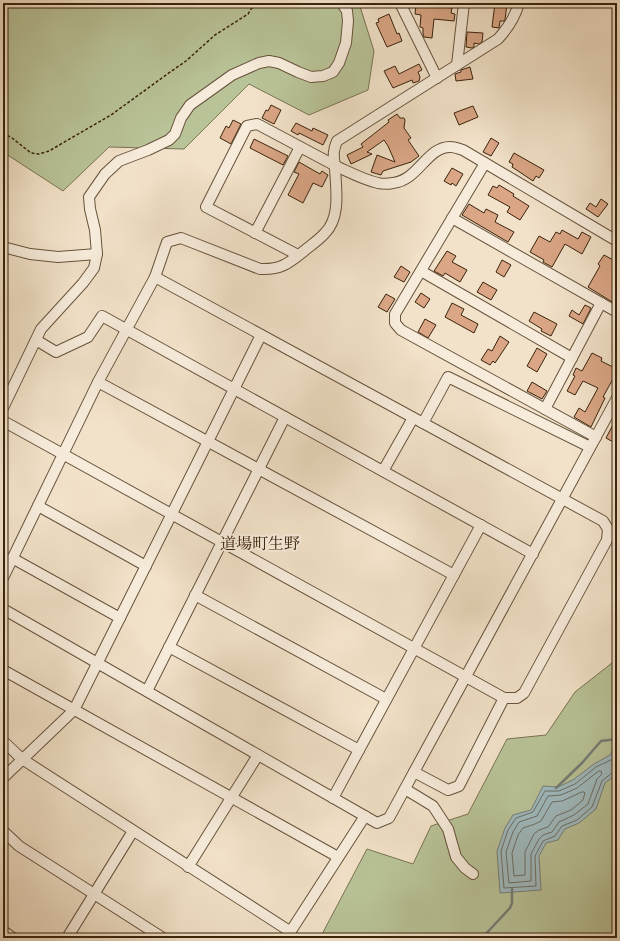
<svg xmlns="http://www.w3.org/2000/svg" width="620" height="941" font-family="'Old Standard TT','Noto Serif JP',serif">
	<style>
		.green { fill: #b9c398; stroke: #797352 }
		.water { fill: #a0bbc0; stroke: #777e78 }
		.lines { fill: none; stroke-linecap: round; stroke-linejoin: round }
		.shore { stroke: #6c6f66; stroke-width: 1 }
		.stream { stroke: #777e78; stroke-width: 2.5 }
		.building { fill: #daa686; stroke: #39230c }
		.street-casing { stroke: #67533b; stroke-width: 12 }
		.path { stroke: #39230c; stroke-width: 1.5; stroke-dasharray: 3 2; stroke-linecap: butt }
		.street { stroke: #f7ecdc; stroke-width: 10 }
		.labels { text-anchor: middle; stroke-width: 4; stroke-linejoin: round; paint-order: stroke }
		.quarter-label { font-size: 16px; fill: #39230c; stroke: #f7ecdc }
	</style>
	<rect width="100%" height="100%" fill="#f2e2c9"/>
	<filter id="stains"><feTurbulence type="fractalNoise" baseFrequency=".005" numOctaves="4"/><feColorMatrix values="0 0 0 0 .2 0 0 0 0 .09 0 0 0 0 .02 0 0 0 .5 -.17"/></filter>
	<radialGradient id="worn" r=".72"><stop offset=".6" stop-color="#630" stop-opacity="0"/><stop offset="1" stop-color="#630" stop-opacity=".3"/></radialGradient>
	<!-- green -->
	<g class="green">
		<path d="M 3,3 L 359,3 L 374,51 L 368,90 L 309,115 L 249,84 L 184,149 L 109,147 L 63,191 L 3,152 Z"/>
		<path d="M 617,659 L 617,938 L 320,938 L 367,849 L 413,864 L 431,826 L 468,814 L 507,739 L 546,735 L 575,692 Z"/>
	</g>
	<!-- water -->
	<path class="water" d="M 616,744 L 617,744 L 617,774 L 605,783 L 596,809 L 579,823 L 565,829 L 558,840 L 546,843 L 539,856 L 541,890 L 500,893 L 497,851 L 505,828 L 513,815 L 531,810 L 543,786 L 558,787 L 573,780 L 594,764 L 610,755 Z"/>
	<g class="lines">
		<!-- shore -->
		<g class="shore">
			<path d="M 617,751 L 613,759 L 596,767 L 575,784 L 559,791 L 545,791 L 533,812 L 516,818 L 508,830 L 501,851 L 504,888 L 536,886 L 535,856 L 543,841 L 555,836 L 562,826 L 577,820 L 592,807 L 602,781 L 613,772 L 617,771"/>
			<path d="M 599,771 L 601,771 L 602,774 L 597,779 L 588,804 L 574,815 L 559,822 L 552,832 L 543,835 L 539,839 L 531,854 L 531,881 L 509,883 L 506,852 L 513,832 L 519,822 L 537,816 L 548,796 L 561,795 L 577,788 Z"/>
			<path d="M 582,792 L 584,792 L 585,793 L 583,800 L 571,810 L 556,816 L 548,827 L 539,830 L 534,834 L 525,852 L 525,875 L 514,876 L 512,853 L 518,835 L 523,828 L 535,824 L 541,821 L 552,802 L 562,801 Z"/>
		</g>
		<!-- stream -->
		<g class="stream">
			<path d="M 556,788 L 582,763 L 601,741 L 617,739"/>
			<path d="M 482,938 L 510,908 L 512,903 L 512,889"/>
		</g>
	</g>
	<!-- building -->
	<g class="building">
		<path d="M 416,3 L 426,5 L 426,3 L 435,3 L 434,6 L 452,8 L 451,13 L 455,14 L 454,21 L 434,19 L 432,38 L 424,37 L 423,34 L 423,28 L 420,27 L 421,15 L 415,14 Z"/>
		<path d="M 495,3 L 507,3 L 505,20 L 504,21 L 500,21 L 499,28 L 492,27 Z"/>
		<path d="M 389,14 L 397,34 L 399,33 L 402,41 L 387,47 L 376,23 L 379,22 L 378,19 Z"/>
		<path d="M 467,32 L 483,33 L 482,42 L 479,44 L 474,43 L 474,47 L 472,48 L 466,47 Z"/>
		<path d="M 419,64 L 422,70 L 418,72 L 420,77 L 419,81 L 413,83 L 412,80 L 393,88 L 384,71 L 395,66 L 399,74 Z"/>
		<path d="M 470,67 L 473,79 L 456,81 L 455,74 L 461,72 L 461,70 Z"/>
		<path d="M 271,105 L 281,110 L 274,124 L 262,118 L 266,110 L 268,111 Z"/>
		<path d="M 473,106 L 478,117 L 459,125 L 454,113 Z"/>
		<path d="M 397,114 L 400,118 L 404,118 L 405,120 L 404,128 L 411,138 L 408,140 L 419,156 L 411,162 L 383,171 L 381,175 L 371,172 L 377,155 L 395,162 L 388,146 L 384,140 L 367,152 L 372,154 L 351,164 L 347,155 L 363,147 L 361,144 L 389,122 L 388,120 Z"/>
		<path d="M 233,120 L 241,124 L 231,144 L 220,138 L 226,126 L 229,128 Z"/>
		<path d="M 296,123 L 312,131 L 313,128 L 328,135 L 323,145 L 299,133 L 298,135 L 291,131 Z"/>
		<path d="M 491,138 L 499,143 L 491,156 L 483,152 Z"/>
		<path d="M 254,139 L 288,156 L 283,165 L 250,148 Z"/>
		<path d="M 514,153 L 544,170 L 539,178 L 536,176 L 533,181 L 512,167 L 513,164 L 509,162 Z"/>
		<path d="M 299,162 L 320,174 L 322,171 L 328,175 L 322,187 L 313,183 L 303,203 L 288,195 L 299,174 L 294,172 Z"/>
		<path d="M 452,168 L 463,174 L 456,186 L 452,183 L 451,185 L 444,181 Z"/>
		<path d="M 499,185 L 514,194 L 513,196 L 529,206 L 520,220 L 507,212 L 510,207 L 488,195 L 493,186 L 497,188 Z"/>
		<path d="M 601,199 L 608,204 L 598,217 L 586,209 L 590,203 L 596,207 Z"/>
		<path d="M 469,204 L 484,213 L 486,209 L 498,215 L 495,222 L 514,232 L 508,242 L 462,215 Z"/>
		<path d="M 562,230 L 578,239 L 582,232 L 591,237 L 582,254 L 565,244 L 552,267 L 543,262 L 544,260 L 530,252 L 539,236 L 550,242 L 556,232 L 560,234 Z"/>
		<path d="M 447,251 L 456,256 L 452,262 L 467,270 L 460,282 L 445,273 L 443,276 L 434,271 Z"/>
		<path d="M 604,255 L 617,262 L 617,305 L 588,287 L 600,266 L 598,264 Z"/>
		<path d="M 502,260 L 511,265 L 504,277 L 496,272 Z"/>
		<path d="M 401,266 L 410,272 L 404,282 L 394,277 Z"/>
		<path d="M 483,282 L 497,290 L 491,300 L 477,292 Z"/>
		<path d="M 421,293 L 430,299 L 424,308 L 415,302 Z"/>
		<path d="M 386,294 L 395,299 L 387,312 L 378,307 Z"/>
		<path d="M 452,303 L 464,309 L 461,315 L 478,324 L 474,333 L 445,317 Z"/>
		<path d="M 585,305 L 591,308 L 583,324 L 569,316 L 572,310 L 579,315 Z"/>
		<path d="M 534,312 L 557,324 L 551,336 L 541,331 L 542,329 L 529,321 Z"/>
		<path d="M 425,319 L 436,325 L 428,338 L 418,332 Z"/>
		<path d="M 500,336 L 509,342 L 495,363 L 493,361 L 490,365 L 481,360 L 488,349 L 492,351 Z"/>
		<path d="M 537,348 L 547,354 L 537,372 L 527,366 Z"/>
		<path d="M 592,353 L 602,358 L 601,361 L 617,369 L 617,379 L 614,377 L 603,397 L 605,398 L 591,427 L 574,417 L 579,408 L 585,412 L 598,388 L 583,381 L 575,395 L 567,391 L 575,376 L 573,375 L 576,368 L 582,371 Z"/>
		<path d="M 532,382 L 547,391 L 542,399 L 527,391 Z"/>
		<path d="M 617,417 L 617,444 L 606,438 Z"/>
	</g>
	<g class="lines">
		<!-- street casing -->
		<g class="street-casing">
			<g id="street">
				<path d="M 400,3 L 437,78"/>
				<path d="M 457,65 L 464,3"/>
				<path d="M 485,163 L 395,314 L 395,323 L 401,330 L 596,437"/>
				<path d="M 452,218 L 617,312"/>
				<path d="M 255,233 L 300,147"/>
				<path d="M 3,247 L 30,254 L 58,257 L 97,254"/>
				<path d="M 298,255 L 206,207 L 247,126 L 257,124 C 284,138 311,153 338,167 C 351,173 364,180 378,183 C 382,184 388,184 393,183 C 419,180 427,146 451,147 C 455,147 459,149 463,150 L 617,241"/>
				<path d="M 421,271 L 572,358"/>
				<path d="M 36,340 L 56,352 L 88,337 L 102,316 L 533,554"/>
				<path d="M 98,382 L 454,575"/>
				<path d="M 3,408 L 41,329 L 83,283 L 94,268 L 97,254 L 95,230 L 90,209 L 89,197 L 105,174 L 119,161 L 148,150 L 169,140 L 175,134 L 181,118 L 190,105 L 232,75 L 259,63 L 269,61 L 279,63 L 298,72 L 311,77 L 323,76 L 333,72 L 339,63 L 346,43 L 348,21 L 347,11 L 342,3"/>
				<path d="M 545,409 L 601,303"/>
				<path d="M 3,421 L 504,698 L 517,698 L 524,693 L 607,540 L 608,529 L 603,521 L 155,277"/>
				<path d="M 423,423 L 448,377 L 590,447"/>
				<path d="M 383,471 L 413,418"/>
				<path d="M 38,506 L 146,566"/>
				<path d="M 12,558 L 120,618"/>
				<path d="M 3,578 L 98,382 L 155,277 L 167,242 L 181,238 L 260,269 C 280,270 288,264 304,251 C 311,245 319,240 325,233 C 341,217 336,189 335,168 C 334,157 332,153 337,141 L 498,39 C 508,28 515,18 519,3"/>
				<path d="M 195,595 L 386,699"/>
				<path d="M 3,609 L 377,823 L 389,818 L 617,398"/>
				<path d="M 169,647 L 359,750"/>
				<path d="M 3,670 L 338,857"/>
				<path d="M 147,691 L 285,417"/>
				<path d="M 3,741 L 22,759 L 291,932"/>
				<path d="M 414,772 L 448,790 L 459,786 L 504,698"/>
				<path d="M 3,778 L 74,710 L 261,335"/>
				<path d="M 405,789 L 433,806 L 448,829 L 456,857 L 465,868 L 473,874"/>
				<path d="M 333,798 L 481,525"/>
				<path d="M 3,831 L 19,846 L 163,938"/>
				<path d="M 188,867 L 258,755"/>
				<path d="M 3,931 L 13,938"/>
				<path d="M 287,937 L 365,816"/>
				<path d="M 67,938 L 133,831"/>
			</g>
		</g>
		<!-- path -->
		<path class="path" d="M 3,133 L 12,138 L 31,153 L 39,154 L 49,151 L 111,115 L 166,75 L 186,61 L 215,35 L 248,14 L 255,3"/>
		<!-- street -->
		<use href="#street" class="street"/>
	</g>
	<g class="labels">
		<!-- quarter labels -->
		<g class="quarter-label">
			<text x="260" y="549">道場町生野</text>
		</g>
	</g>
	<!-- margin -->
	<rect width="620" height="941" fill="none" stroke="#f2e2c9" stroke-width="16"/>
	<rect x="4" y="4" width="612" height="933" fill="none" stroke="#39230c" stroke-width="2"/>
	<rect x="8" y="8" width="604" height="925" fill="none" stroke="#39230c"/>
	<rect width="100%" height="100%" filter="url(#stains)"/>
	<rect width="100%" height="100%" fill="url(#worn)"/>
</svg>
